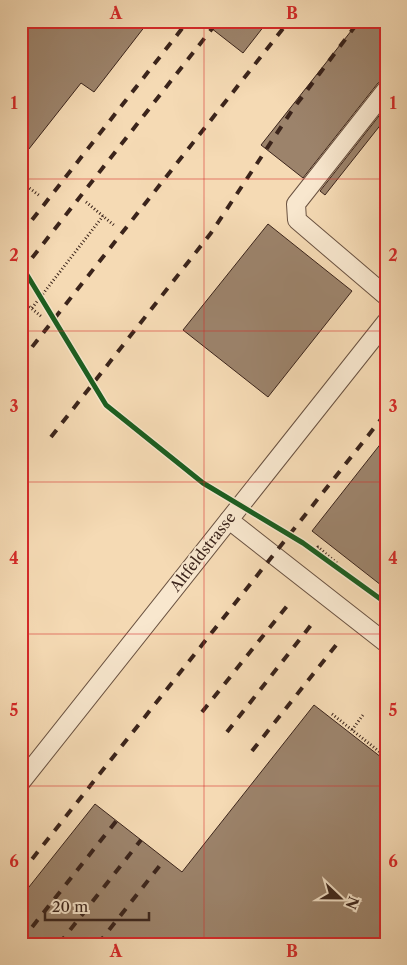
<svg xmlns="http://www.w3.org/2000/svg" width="407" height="965" font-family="'Libre Caslon Text',serif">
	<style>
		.building { fill: #9c836b; stroke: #3b241b }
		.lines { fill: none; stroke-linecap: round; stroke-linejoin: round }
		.service-casing { stroke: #6a5241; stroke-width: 20 }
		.path { stroke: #3b241b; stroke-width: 3; stroke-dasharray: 1 2.5; stroke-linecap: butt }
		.service { stroke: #f8e7ce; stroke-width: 18 }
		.rail { stroke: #3b241b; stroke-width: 4; stroke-dasharray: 9 9; stroke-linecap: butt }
		.cycleway-casing { stroke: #f8e7ce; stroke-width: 8 }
		.cycleway { stroke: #1b5e20; stroke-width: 5 }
		.grid { fill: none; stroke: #d62828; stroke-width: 1; stroke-opacity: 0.55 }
		.labels { text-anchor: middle; stroke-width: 4; stroke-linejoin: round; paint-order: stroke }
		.street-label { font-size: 15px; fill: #3b241b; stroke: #f8e7ce }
		.neatline { fill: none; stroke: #d62828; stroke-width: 2 }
		.grid-label { font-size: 16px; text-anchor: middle; font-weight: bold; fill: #d62828 }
	</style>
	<rect width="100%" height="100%" fill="#f5dab4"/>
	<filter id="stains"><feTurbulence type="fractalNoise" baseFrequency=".004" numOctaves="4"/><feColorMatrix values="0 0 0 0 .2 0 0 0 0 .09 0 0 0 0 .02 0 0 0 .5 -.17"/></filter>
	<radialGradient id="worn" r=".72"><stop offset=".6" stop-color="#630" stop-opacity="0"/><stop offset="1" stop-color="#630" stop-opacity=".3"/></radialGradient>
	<!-- building -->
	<g class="building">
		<path d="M 28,21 L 149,21 L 94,92 L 81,83 L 21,159 L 21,30 Z"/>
		<path d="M 202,21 L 268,21 L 243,53 Z"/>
		<path d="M 359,21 L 386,21 L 386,80 L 378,83 L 303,178 L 261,145 Z"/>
		<path d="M 386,107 L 386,118 L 325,195 L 320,191 Z"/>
		<path d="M 268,224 L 352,291 L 268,397 L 183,330 Z"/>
		<path d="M 386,437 L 386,589 L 312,531 Z"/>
		<path d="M 314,705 L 386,761 L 386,944 L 21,944 L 21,897 L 95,804 L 182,872 Z"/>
	</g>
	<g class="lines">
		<!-- service casing -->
		<g class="service-casing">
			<g id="service">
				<path d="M 386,90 L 296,204 L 297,220 L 386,296"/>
				<path d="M 229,520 L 386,643"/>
				<path d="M 21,782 L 386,322"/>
			</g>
		</g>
		<!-- path -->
		<g class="path">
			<path d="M 21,182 L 40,196"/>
			<path d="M 86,202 L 115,226"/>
			<path d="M 21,300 L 42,317"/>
			<path d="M 32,308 L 103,216"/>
			<path d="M 313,553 L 318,547 L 338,564 L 334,569"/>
			<path d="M 332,714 L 386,757"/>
			<path d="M 352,730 L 363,715"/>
		</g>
		<!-- service -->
		<use href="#service" class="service"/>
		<!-- rail -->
		<g class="rail">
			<path d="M 21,234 L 188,21"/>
			<path d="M 21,272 L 218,21"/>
			<path d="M 21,361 L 289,21"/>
			<path d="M 51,437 L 211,233 L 293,109 L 359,21"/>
			<path d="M 202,712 L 291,601"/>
			<path d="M 227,732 L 315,620"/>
			<path d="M 252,751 L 341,639"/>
			<path d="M 21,873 L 386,413"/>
			<path d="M 21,941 L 117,820"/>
			<path d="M 59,944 L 141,840"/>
			<path d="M 98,944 L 165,859"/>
		</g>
		<!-- cycleway casing -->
		<g class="cycleway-casing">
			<path id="cycleway" d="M 21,265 L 106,405 L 203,483 L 303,543 L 386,603"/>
		</g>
		<!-- cycleway -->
		<use href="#cycleway" class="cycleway"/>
	</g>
	<!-- grid -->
	<path class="grid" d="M 204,21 L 204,944M 21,179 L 386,179M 21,331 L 386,331M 21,482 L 386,482M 21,634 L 386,634M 21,786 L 386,786"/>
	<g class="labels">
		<!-- street labels -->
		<g class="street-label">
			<text transform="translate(203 552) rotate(-52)" y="5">Altfeldstrasse</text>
		</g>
	</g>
	<!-- margin -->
	<rect width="407" height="965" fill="none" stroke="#f5dab4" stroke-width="55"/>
	<!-- north arrow -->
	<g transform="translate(340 898) rotate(112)" stroke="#f8e7ce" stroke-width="4" paint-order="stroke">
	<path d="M0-4L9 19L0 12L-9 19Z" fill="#3b241b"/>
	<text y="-8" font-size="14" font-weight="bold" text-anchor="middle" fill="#3b241b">N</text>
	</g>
	<!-- scale -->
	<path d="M45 912v8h104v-8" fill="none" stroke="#3b241b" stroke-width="2.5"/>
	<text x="52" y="912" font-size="15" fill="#3b241b" stroke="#f8e7ce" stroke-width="4" paint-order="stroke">20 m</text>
	<rect x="28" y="28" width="352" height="910" class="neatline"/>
	<g class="grid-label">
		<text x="116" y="19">A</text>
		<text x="292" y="19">B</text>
		<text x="14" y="109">1</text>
		<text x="393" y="109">1</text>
		<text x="14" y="261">2</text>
		<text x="393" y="261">2</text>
		<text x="14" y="412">3</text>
		<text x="393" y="412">3</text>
		<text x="14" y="564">4</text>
		<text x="393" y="564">4</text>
		<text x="14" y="716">5</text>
		<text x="393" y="716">5</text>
		<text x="14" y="867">6</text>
		<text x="393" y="867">6</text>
		<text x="116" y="957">A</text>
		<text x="292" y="957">B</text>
	</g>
	<rect width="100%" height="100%" filter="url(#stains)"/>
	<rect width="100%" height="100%" fill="url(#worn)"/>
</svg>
